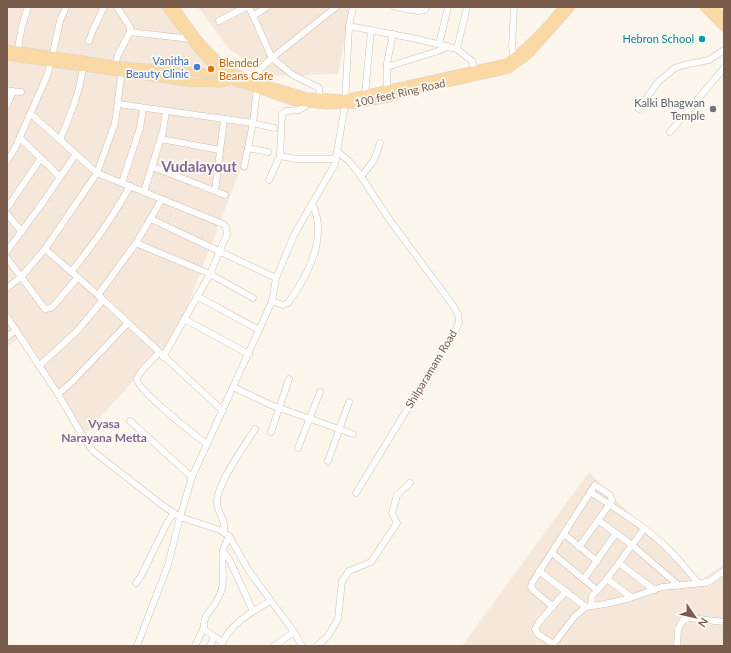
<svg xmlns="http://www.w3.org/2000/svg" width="731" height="653" font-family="Lato,sans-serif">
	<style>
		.residential { fill: #f5e8da }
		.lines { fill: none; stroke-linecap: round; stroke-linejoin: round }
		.minor-casing { stroke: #d1beb0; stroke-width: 7 }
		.major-casing { stroke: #dad1cd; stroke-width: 9 }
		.minor { stroke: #fff; stroke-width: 6 }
		.major { stroke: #fbd9a5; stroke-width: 8 }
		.culture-dot { fill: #0f9aa8; stroke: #fffaf3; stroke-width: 1.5 }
		.shop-dot { fill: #3f7fe0; stroke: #fffaf3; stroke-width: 1.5 }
		.food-dot { fill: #e8710a; stroke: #fffaf3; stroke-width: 1.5 }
		.worship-dot { fill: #6b7280; stroke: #fffaf3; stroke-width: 1.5 }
		.labels { text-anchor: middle; stroke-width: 3.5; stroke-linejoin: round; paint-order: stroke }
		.culture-label { font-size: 11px; fill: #0d838f; stroke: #fffaf3; text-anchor: end }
		.shop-label { font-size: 11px; fill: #366cbe; stroke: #fffaf3; text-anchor: end }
		.food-label { font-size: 11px; fill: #c56008; stroke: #fffaf3; text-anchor: start }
		.street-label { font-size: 11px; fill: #7a5c4d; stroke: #fffaf3 }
		.worship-label { font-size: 11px; fill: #5b616d; stroke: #fffaf3; text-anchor: end }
		.neighbourhood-label { font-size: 12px; font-weight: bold; fill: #846695; stroke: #fffaf3 }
		.district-label { font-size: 15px; font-weight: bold; fill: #846695; stroke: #fffaf3 }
	</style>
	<rect width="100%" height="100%" fill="#fdf6ec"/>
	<!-- residential -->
	<g class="residential">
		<path d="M 7,7 L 172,7 L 204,46 L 259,83 L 246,155 L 177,333 L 83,436 L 20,337 L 7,347 Z"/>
		<path d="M 198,7 L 351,7 L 338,74 L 270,76 L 229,49 Z"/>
		<path d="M 589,472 L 697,583 L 724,564 L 724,646 L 462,646 Z"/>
	</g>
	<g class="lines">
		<!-- minor casing -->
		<g class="minor-casing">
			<g id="minor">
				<path d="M 249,7 L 272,58 L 293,75 L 319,88 L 320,98"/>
				<path d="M 395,7 L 418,11 L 425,10 L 426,7"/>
				<path d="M 514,7 L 512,47 L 514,58"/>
				<path d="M 253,16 L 267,7"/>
				<path d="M 219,21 L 246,7"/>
				<path d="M 349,26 L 417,39 L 457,49 L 472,61 L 475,70"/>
				<path d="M 130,32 L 191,39"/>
				<path d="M 89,41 L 93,30 L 104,7"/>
				<path d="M 439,44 L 448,7"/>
				<path d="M 457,49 L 467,7"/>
				<path d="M 17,54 L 22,26 L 28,7"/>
				<path d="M 115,65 L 118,55 L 130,32 L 130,27 L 117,7"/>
				<path d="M 387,67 L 441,50 L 448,46"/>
				<path d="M 250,80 L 255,74 L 272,58 L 336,7"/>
				<path d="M 387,90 L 387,63 L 393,34"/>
				<path d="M 7,91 L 21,92"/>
				<path d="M 365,95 L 371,30"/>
				<path d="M 118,104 L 253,123 L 274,128"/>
				<path d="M 7,105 L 13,91"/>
				<path d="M 639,109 L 658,82 L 675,68 L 684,65 L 709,60 L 724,50"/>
				<path d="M 31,114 L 97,173 L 223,224 L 226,227 L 227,234 L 210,274 L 163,357"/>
				<path d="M 670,132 L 724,68"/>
				<path d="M 20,138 L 60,177"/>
				<path d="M 161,139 L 220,150"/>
				<path d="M 60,140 C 70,115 80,93 83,66"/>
				<path d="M 248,148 L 268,152"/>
				<path d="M 337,151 L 349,161 L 358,172 L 389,219 L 452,304 L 458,314 L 459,322 L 456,329 L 356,493"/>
				<path d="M 280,156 L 296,159 L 336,159"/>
				<path d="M 7,161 L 15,148 L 47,76 L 51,62 L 60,21 L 66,7"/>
				<path d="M 153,167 L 225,195"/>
				<path d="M 244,167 L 253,123 L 257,88"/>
				<path d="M 361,177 L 374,160 L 380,143"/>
				<path d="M 269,180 L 280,156 L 282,114 L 286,111 L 299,110 L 310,103"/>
				<path d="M 122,183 L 140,128 L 143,108"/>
				<path d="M 215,191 L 224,119"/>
				<path d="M 144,192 L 163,131 L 166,111"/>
				<path d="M 7,208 L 41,158"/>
				<path d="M 7,214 L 22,232"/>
				<path d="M 151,219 L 276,278"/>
				<path d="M 136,243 L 210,274 L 253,298"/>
				<path d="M 45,249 L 98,295 L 223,411"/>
				<path d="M 7,251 L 41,205 L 76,154"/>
				<path d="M 7,258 L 45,309 L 51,308 L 55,304 L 78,277"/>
				<path d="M 71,272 C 93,245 113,217 130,186"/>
				<path d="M 7,288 L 21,277 L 45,249 L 97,173 L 115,123 L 122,70"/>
				<path d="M 98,295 L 136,243 L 162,199"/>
				<path d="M 197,296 L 259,330"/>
				<path d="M 272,301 L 283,305 L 288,303 C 307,277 329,236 312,204"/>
				<path d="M 7,317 L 58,394 L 85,440 L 93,451 L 162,505 L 180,517 L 220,530 L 229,536 L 249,571 L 294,632 L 302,646"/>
				<path d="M 184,319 L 249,354"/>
				<path d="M 7,337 L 16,330"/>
				<path d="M 159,353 C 154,358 138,373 137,379 C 137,390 196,436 207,444"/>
				<path d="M 39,366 L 77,331 L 103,300"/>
				<path d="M 233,387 L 271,405 L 353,434"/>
				<path d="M 58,394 L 71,383 L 128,323"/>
				<path d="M 130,421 L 192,477"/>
				<path d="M 271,432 L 289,379"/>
				<path d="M 298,448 L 320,392"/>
				<path d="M 328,461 L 349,402"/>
				<path d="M 590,492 C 615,508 641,524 663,544 C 676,556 687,569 698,583"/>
				<path d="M 598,520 L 632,545 L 678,585"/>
				<path d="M 224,532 C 226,518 218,515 217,503 C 216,485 245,445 255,429"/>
				<path d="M 564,534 L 597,561"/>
				<path d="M 223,551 L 229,559 L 253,611"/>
				<path d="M 552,553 L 597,590"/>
				<path d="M 619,563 L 654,590"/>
				<path d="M 539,571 L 586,607"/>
				<path d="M 584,579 L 616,533"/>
				<path d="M 607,579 L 631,597"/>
				<path d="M 136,583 L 141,576 L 167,523 L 174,513"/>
				<path d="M 591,606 L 592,596 L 607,579 L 644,529"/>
				<path d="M 553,607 L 533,590 L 531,587 L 532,583 L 595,485 L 610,495 L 612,501 L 579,547"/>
				<path d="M 222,642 L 205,630 C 201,620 209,612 214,605 C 229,584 220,573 223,551 C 224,546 227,541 229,536"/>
				<path d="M 553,644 L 538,634 L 535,629 L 539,622 L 566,591"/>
				<path d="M 137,646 L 168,565 L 180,517 L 192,477 L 259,330 L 272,301 L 276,278 L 294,235 L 335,164 L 345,105 L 349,26 L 353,7"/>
				<path d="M 195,646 L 204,627"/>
				<path d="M 210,646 L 214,637"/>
				<path d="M 221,646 C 229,624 252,612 270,601"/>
				<path d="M 274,646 L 294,632"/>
				<path d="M 317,646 L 328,636 L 338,619 L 342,581 L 349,571 L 371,562 L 397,523 L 392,513 L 397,495 L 410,483"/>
				<path d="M 552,646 L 575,616 L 586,607 L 605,604 L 627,599 L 662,587 L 703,583 L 710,581 L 724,571"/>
				<path d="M 677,646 L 678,629 L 683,620 L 690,618 L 724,622"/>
			</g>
		</g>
		<!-- major casing -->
		<g class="major-casing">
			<g id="major">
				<path d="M 166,7 L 199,50 L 212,64 L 234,81 L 293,101 L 326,105 L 355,104 L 388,98 L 432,86 L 509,69 L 529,54 L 571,7"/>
				<path d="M 174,7 L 198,40 L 218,61 L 233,72 L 250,80 L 307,97 L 345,99 L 507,63 C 528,47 547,28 563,7"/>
				<path d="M 704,7 L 724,27"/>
				<path d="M 713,7 L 724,17"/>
				<path d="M 7,49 L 122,66 L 227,75"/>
				<path d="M 7,56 L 188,82 L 221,83 L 237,79"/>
			</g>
		</g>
		<!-- minor -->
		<use href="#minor" class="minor"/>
		<!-- major -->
		<use href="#major" class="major"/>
	</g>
	<!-- markers -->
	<circle class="culture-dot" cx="702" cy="39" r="4"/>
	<circle class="shop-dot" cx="197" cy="67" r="4"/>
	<circle class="food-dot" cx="211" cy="69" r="4"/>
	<circle class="worship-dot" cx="713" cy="109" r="4"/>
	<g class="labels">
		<!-- culture labels -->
		<g class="culture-label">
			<text x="694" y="43">Hebron School</text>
		</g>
		<!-- shop labels -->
		<g class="shop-label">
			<text x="189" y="65">Vanitha<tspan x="189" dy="13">Beauty Clinic</tspan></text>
		</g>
		<!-- food labels -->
		<g class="food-label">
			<text x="219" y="67">Blended<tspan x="219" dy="13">Beans Cafe</tspan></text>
		</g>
		<!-- street labels -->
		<g class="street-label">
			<text transform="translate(400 93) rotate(-13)" y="4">100 feet Ring Road</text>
			<text transform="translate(431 369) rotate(-59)" y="4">Shilparamam Road</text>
		</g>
		<!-- worship labels -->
		<g class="worship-label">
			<text x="705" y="107">Kalki Bhagwan<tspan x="705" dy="13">Temple</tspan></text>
		</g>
		<!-- neighbourhood labels -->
		<g class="neighbourhood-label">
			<text x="104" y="428">Vyasa<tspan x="104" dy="14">Narayana Metta</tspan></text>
		</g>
		<!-- district labels -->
		<g class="district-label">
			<text x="199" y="172">Vudalayout</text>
		</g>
	</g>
	<!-- border -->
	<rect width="731" height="653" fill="none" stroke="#7a5c4d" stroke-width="16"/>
	<!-- north arrow -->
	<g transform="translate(695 617) rotate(124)" stroke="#fffaf3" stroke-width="3" paint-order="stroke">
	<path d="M0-3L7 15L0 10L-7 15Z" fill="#7a5c4d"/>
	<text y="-6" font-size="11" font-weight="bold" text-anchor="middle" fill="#7a5c4d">N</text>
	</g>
</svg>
